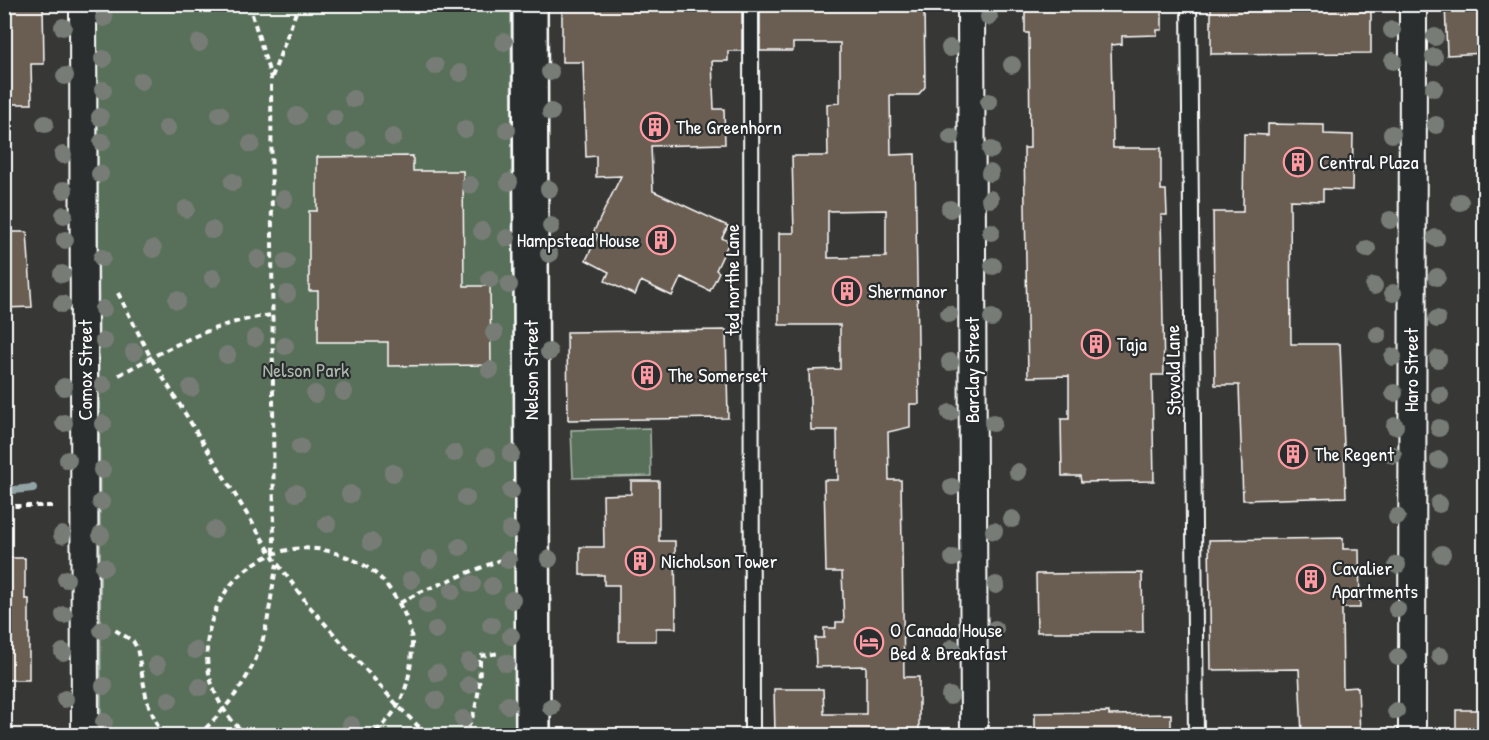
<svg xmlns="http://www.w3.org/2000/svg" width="1489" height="740" font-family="'Patrick Hand',sans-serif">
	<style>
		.green { fill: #596f5a; stroke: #acb7ac; stroke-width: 1.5 }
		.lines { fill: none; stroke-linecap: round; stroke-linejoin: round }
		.stream { stroke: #92a4a6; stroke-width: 8 }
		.building { fill: #6a5d51; stroke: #fff; stroke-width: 1.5; fill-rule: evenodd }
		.lane-casing { stroke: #fff; stroke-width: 18 }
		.street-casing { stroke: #fff; stroke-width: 30 }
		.secondary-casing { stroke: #fff; stroke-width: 38 }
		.path { stroke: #fff; stroke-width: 4; stroke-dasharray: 6 4.5; stroke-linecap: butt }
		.lane { stroke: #2a2d2e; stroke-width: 14 }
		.street { stroke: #2a2d2e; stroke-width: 26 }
		.secondary { stroke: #2a2d2e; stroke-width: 33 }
		.tree { fill: #777d76 }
		.labels { text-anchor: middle; stroke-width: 4.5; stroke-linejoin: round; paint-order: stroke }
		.poi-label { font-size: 20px; fill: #fff; stroke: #2a2d2e; text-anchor: start }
		.street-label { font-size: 20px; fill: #fff; stroke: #2a2d2e }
		.park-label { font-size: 20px; fill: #acb7ac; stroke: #2a2d2e }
	</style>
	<rect width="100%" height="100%" fill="#373735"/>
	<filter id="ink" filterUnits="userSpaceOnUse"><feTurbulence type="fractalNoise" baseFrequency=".0167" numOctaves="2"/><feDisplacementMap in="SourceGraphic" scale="12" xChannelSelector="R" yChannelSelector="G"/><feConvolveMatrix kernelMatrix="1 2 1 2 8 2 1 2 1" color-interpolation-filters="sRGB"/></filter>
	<g filter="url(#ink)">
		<!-- green -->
		<g class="green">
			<path d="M 97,5 L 511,5 L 516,735 L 101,735 Z"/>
			<path d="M 650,428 L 651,476 L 573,478 L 571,430 Z"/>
		</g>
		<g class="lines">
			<!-- stream -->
			<path class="stream" d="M 4,491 L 33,488"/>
		</g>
		<!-- building -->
		<g class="building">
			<path d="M 4,4 L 43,4 L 44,64 L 31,64 L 32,104 L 4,104 Z"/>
			<path d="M 562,4 L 742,4 L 742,51 L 728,51 L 728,61 L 712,61 L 714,109 L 724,109 L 725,144 L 651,146 L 653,191 L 728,226 L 722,238 L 729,242 L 716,270 L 719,272 L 710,291 L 681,277 L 672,296 L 641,281 L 635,295 L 605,281 L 609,272 L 586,260 L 598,235 L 593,233 L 621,176 L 596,177 L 596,156 L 586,157 L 583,62 L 562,62 Z"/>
			<path d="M 760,4 L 924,4 L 925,87 L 918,95 L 890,95 L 891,155 L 915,154 L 919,404 L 910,404 L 910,427 L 888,432 L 889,480 L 901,480 L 904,677 L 919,677 L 919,735 L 775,735 L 774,689 L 823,689 L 824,714 L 866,714 L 866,666 L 816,667 L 815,638 L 824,638 L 824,628 L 836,628 L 836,622 L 844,622 L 842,572 L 826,572 L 824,480 L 838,480 L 837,430 L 811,430 L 809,370 L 840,369 L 840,325 L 779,325 L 779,233 L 794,233 L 792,156 L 828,156 L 827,104 L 840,103 L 840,43 L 793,43 L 793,51 L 760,51 ZM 886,210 L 886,257 L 828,258 L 828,211 Z"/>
			<path d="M 1025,4 L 1162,4 L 1162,30 L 1157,30 L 1157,35 L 1122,36 L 1122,44 L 1111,45 L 1113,148 L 1161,148 L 1161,190 L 1166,190 L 1167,215 L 1161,215 L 1164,375 L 1152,375 L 1154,481 L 1081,482 L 1080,476 L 1062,476 L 1061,419 L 1069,419 L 1069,376 L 1028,377 L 1024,148 L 1030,148 L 1029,33 L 1025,33 Z"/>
			<path d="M 1211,4 L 1371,4 L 1371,53 L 1211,54 Z"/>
			<path d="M 1445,4 L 1485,4 L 1485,53 L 1447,55 Z"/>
			<path d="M 1268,124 L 1324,125 L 1324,134 L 1353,135 L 1352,190 L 1323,189 L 1323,201 L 1290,200 L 1291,344 L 1340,344 L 1346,497 L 1243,500 L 1239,385 L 1215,385 L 1213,212 L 1243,212 L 1244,134 L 1268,135 Z"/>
			<path d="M 413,156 L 413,171 L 463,171 L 464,286 L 490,286 L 491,365 L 388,366 L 388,342 L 318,342 L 318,291 L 309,291 L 309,211 L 317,211 L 317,157 Z"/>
			<path d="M 4,232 L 27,232 L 32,307 L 4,308 Z"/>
			<path d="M 726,330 L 728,418 L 568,420 L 567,332 Z"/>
			<path d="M 631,481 L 659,481 L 659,541 L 675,541 L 676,628 L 656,628 L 656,641 L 619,641 L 619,585 L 604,585 L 604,575 L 580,575 L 580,547 L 604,547 L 603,495 L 631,494 Z"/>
			<path d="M 1343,538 L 1343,549 L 1359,549 L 1360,608 L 1342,608 L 1343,688 L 1358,687 L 1360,735 L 1302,735 L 1299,669 L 1211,670 L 1209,540 Z"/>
			<path d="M 4,558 L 25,558 L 25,599 L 29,599 L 29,680 L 4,680 Z"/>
			<path d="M 1142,573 L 1143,632 L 1037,632 L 1036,574 Z"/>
			<rect x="1456" y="710" width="29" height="25"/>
			<path d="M 1109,712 L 1109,715 L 1171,714 L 1171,735 L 1035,735 L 1035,713 Z"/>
		</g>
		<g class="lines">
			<!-- lane casing -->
			<g class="lane-casing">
				<g id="lane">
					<path d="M 751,4 L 752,736"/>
					<path d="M 1189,4 L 1196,736"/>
				</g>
			</g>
			<!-- street casing -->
			<g class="street-casing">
				<g id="street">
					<path d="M 83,4 L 85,736"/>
					<path d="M 971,4 L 974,736"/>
					<path d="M 1412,736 L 1413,4"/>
				</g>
			</g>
			<!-- secondary casing -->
			<g class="secondary-casing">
				<path id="secondary" d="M 530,4 L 533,736"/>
			</g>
			<!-- path -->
			<g class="path">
				<path d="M 249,4 L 271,78 L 274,554"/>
				<path d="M 1291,4 L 1291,8"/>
				<path d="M 272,77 L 299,4"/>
				<path d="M 118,293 L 151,358 L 277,563 L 310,607 L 398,706 L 428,736"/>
				<path d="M 119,375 C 171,347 213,322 272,315"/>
				<path d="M 4,506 L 56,506"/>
				<path d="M 400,603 L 420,592 L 500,560"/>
				<path d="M 115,630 L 133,641 L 137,648 L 147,701 L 162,736"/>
				<path d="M 198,736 C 227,708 250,680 262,642 C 270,617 271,590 277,564"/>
				<path d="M 247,736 C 154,654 238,514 344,556 C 361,562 377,572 388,587 C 400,603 412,624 412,645 C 411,682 402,713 370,736"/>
				<path d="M 462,736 C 479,714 480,683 480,656 L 500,653"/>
			</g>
			<!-- lane -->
			<use href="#lane" class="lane"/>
			<!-- street -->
			<use href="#street" class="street"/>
			<!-- secondary -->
			<use href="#secondary" class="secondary"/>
		</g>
		<!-- trees -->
		<g class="tree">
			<circle cx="989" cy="17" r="9"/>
			<circle cx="104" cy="18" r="9"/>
			<circle cx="63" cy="27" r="9"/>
			<circle cx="1392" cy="30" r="9"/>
			<circle cx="1435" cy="37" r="9"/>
			<circle cx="504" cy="42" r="9"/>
			<circle cx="199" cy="43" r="9"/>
			<circle cx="950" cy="48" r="9"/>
			<circle cx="1434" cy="57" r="9"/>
			<circle cx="103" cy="59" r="9"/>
			<circle cx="1393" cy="61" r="9"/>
			<circle cx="1012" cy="65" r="9"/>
			<circle cx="435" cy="66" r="9"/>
			<circle cx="550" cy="72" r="9"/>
			<circle cx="460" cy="73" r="9"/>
			<circle cx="65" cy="76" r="9"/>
			<circle cx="141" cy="81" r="9"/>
			<circle cx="1434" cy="88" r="9"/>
			<circle cx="103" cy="90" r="9"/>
			<circle cx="353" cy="99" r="9"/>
			<circle cx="989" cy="102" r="9"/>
			<circle cx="551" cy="112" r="9"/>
			<circle cx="220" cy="114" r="9"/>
			<circle cx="297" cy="116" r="9"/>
			<circle cx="100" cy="117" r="9"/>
			<circle cx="334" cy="118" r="9"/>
			<circle cx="45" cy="124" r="9"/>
			<circle cx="1436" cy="125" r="9"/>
			<circle cx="167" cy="128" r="9"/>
			<circle cx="465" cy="129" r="9"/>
			<circle cx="507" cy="130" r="9"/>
			<circle cx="1392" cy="134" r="9"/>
			<circle cx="393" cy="137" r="9"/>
			<circle cx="951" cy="137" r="9"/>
			<circle cx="356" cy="140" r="9"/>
			<circle cx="102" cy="142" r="9"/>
			<circle cx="251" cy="144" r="9"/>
			<circle cx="991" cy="150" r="9"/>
			<circle cx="63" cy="155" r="9"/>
			<circle cx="990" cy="173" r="9"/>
			<circle cx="100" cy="174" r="9"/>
			<circle cx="233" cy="182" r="9"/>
			<circle cx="509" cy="182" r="9"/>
			<circle cx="470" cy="185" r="9"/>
			<circle cx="549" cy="189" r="9"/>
			<circle cx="64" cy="190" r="9"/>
			<circle cx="284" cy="199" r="9"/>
			<circle cx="990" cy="199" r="9"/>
			<circle cx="1460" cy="202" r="9"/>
			<circle cx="186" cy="209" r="9"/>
			<circle cx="950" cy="209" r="9"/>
			<circle cx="64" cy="215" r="9"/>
			<circle cx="1390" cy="220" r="9"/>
			<circle cx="551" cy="226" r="9"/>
			<circle cx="212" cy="230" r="9"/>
			<circle cx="482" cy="231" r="9"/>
			<circle cx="991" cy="232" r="9"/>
			<circle cx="507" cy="238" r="9"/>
			<circle cx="1436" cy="238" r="9"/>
			<circle cx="65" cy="240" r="9"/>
			<circle cx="153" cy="249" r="9"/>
			<circle cx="1367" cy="249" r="9"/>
			<circle cx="549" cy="254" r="9"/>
			<circle cx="102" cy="258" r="9"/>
			<circle cx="258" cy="259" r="9"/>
			<circle cx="286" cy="262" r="9"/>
			<circle cx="993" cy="266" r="9"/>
			<circle cx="62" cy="274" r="9"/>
			<circle cx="1437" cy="277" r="9"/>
			<circle cx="213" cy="278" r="9"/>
			<circle cx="490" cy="279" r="9"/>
			<circle cx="509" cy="285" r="9"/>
			<circle cx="1374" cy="286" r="9"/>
			<circle cx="1393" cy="293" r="9"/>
			<circle cx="287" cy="294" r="9"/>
			<circle cx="177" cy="300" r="9"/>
			<circle cx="62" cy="304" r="9"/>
			<circle cx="103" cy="309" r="9"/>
			<circle cx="949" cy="314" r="9"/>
			<circle cx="992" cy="318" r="9"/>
			<circle cx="1437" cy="319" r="9"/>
			<circle cx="494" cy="333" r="9"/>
			<circle cx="1378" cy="335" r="9"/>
			<circle cx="255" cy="338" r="9"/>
			<circle cx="104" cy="341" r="9"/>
			<circle cx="285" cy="346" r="9"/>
			<circle cx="134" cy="352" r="9"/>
			<circle cx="549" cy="352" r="9"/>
			<circle cx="227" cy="355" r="9"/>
			<circle cx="1393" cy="357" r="9"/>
			<circle cx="1438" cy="359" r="9"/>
			<circle cx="950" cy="362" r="9"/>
			<circle cx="490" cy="370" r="9"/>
			<circle cx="103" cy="385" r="9"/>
			<circle cx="64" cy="387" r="9"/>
			<circle cx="191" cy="388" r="9"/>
			<circle cx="344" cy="392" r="9"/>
			<circle cx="1394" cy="393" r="9"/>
			<circle cx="315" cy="394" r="9"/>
			<circle cx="1440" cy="395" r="9"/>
			<circle cx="950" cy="413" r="9"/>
			<circle cx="64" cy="423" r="9"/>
			<circle cx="993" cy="423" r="9"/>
			<circle cx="103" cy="424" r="9"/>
			<circle cx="1395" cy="426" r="9"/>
			<circle cx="1439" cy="428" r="9"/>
			<circle cx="300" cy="447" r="9"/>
			<circle cx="454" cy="453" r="9"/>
			<circle cx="511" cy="454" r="9"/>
			<circle cx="1393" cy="455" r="9"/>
			<circle cx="487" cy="457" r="9"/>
			<circle cx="68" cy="460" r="9"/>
			<circle cx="1439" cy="460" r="9"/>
			<circle cx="102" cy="470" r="9"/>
			<circle cx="1018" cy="472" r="9"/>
			<circle cx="393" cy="473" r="9"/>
			<circle cx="952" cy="487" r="9"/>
			<circle cx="511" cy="491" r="9"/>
			<circle cx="296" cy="493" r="9"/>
			<circle cx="350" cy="494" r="9"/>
			<circle cx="466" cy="498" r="9"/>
			<circle cx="101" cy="502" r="9"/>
			<circle cx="1439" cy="504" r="9"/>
			<circle cx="1397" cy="517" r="9"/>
			<circle cx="1012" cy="519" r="9"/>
			<circle cx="327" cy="524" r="9"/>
			<circle cx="214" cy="530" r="9"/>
			<circle cx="510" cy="530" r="9"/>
			<circle cx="994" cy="531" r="9"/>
			<circle cx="62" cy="535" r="9"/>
			<circle cx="101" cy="535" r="9"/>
			<circle cx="371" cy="542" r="9"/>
			<circle cx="460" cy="547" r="9"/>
			<circle cx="1442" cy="554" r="9"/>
			<circle cx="953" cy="558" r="9"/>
			<circle cx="430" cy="559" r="9"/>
			<circle cx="549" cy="559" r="9"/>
			<circle cx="508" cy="560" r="9"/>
			<circle cx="1397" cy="565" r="9"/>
			<circle cx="104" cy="567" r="9"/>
			<circle cx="66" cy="579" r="9"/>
			<circle cx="411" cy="580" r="9"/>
			<circle cx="472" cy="584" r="9"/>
			<circle cx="996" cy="585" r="9"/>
			<circle cx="492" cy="586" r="9"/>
			<circle cx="452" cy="591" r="9"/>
			<circle cx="512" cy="600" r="9"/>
			<circle cx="427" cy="605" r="9"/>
			<circle cx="1397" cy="609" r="9"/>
			<circle cx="64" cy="615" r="9"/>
			<circle cx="491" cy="625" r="9"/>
			<circle cx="995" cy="629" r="9"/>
			<circle cx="102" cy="630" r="9"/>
			<circle cx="436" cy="630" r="9"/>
			<circle cx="511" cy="636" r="9"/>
			<circle cx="952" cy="648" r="9"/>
			<circle cx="195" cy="650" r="9"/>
			<circle cx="63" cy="652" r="9"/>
			<circle cx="1440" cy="656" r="9"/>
			<circle cx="1398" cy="657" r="9"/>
			<circle cx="469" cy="662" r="9"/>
			<circle cx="506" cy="663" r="9"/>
			<circle cx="157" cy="665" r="9"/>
			<circle cx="437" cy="673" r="9"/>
			<circle cx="469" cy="685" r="9"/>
			<circle cx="104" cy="686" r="9"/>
			<circle cx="200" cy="687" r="9"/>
			<circle cx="950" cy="696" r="9"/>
			<circle cx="65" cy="699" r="9"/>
			<circle cx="169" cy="700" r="9"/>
			<circle cx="436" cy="700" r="9"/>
			<circle cx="508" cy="705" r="9"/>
			<circle cx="551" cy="707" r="9"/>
			<circle cx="1396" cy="711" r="9"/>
			<circle cx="463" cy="719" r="9"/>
			<circle cx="104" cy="722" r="9"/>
			<circle cx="351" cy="725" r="9"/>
		</g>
	</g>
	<!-- icons -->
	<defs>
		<g id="building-ring" transform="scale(1.5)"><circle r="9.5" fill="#2a2d2e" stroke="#ff9aa2" stroke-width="1.5"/><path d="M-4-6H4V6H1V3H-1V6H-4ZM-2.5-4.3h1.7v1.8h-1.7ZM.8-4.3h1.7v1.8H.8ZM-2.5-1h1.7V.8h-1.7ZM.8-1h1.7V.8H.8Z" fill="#ff9aa2"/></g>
		<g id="hotel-ring" transform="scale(1.5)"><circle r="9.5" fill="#2a2d2e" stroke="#ff9aa2" stroke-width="1.5"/><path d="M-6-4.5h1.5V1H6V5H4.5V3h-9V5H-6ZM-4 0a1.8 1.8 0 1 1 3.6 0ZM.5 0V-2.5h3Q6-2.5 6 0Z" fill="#ff9aa2"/></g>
	</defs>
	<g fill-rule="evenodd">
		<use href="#building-ring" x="655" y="127"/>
		<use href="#building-ring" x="1298" y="162"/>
		<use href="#building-ring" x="661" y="240"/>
		<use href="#building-ring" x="847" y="291"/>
		<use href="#building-ring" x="1096" y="344"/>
		<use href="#building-ring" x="647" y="375"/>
		<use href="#building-ring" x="1293" y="454"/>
		<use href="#building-ring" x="640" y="561"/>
		<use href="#building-ring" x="1311" y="579"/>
		<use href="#hotel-ring" x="869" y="642"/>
	</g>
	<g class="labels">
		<!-- poi labels -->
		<g class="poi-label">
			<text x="676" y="134">The Greenhorn</text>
			<text x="1319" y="169">Central Plaza</text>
			<text x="640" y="247" text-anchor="end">Hampstead House</text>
			<text x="868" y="298">Shermanor</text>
			<text x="1117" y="351">Taja</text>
			<text x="668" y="382">The Somerset</text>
			<text x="1314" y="461">The Regent</text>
			<text x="661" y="568">Nicholson Tower</text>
			<text x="1332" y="575">Cavalier<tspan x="1332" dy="23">Apartments</tspan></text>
			<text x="890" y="637">O Canada House<tspan x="890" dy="23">Bed &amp; Breakfast</tspan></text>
		</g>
		<!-- street labels -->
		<g class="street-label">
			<text transform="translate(732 280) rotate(-90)" y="7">ted northe Lane</text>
			<text transform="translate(85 370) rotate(-90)" y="7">Comox Street</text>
			<text transform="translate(531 370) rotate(-90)" y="7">Nelson Street</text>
			<text transform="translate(972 370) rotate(-90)" y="7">Barclay Street</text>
			<text transform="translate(1173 370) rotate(-91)" y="7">Stovold Lane</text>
			<text transform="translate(1411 370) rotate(-90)" y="7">Haro Street</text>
		</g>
		<!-- park labels -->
		<g class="park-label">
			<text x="306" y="377">Nelson Park</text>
		</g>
	</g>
	<!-- margin -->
	<rect width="1489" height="740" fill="none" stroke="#2a2d2e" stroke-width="24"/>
	<rect x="12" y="12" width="1465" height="716" fill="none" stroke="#fff" stroke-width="2" filter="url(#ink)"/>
</svg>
